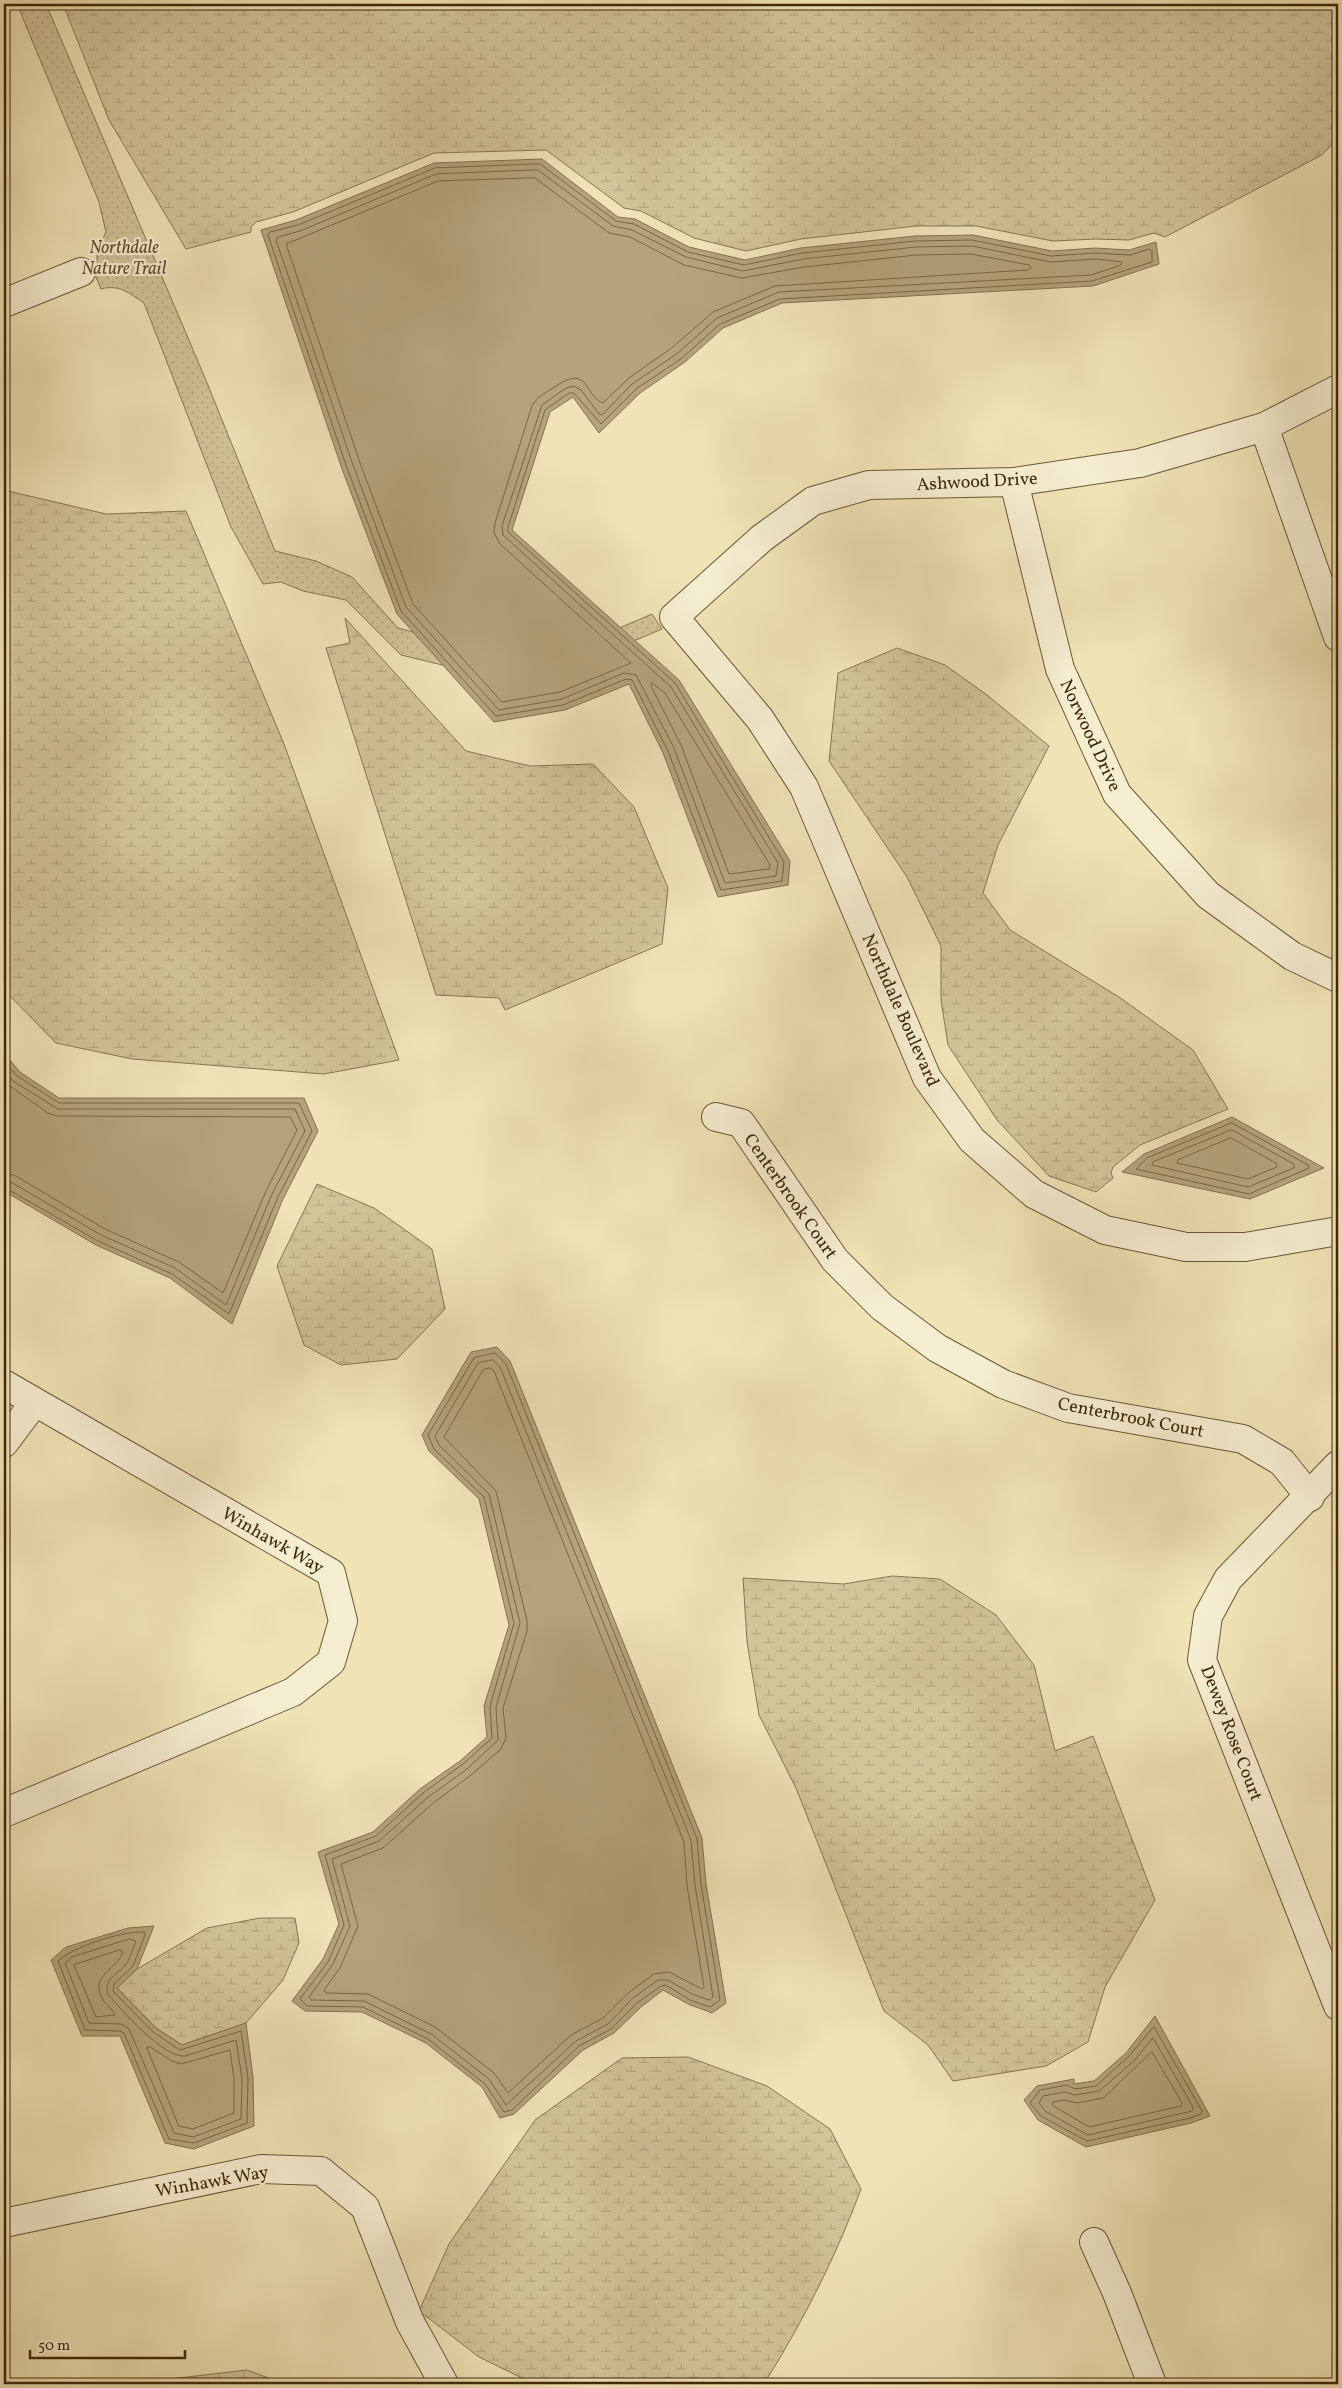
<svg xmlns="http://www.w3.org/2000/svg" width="1342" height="2388" font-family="Vollkorn,serif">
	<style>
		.wetland { fill: url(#wetland-marsh); stroke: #887652 }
		.park { fill: url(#park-dots); stroke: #887652 }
		.water { fill: #b4a37c; stroke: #85724e }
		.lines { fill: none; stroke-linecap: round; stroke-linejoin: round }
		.shore { stroke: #7a6643; stroke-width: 1 }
		.minor-casing { stroke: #6b5735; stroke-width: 30 }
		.minor { stroke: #f5edd0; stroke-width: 28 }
		.labels { text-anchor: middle; stroke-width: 4.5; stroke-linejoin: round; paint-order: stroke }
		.park-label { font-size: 18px; font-style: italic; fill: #644f2e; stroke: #f5edd0 }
		.street-label { font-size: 18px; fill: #3f280a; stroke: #f5edd0 }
	</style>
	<defs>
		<pattern id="wetland-marsh" width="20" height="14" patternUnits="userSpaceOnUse" patternTransform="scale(1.25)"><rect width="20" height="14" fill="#d2c399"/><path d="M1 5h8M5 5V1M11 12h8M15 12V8" fill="none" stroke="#b5a882"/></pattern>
		<pattern id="park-dots" width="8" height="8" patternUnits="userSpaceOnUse" patternTransform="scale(1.25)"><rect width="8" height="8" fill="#d2c399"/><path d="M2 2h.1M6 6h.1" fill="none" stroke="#b5a882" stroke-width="1.8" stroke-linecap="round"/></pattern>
	</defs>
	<rect width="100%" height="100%" fill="#f0e3b6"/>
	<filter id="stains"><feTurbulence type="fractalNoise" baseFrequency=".004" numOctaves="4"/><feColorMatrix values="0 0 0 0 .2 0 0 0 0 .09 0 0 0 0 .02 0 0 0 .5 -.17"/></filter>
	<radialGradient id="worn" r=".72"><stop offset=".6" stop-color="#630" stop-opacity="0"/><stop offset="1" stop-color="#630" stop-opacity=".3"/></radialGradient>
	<!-- wetland -->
	<g class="wetland">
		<path d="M 63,4 L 1338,4 L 1338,138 L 1322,155 L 1165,237 L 1154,233 L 1129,240 L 1096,239 L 1053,241 L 976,226 L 916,226 L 801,239 L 746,251 L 694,238 L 641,211 L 624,208 L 546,150 L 434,153 L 293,212 L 256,222 L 251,227 L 251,232 L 186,249 L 109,120 Z"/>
		<path d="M 4,490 L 106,514 L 186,511 L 284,744 L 399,1060 L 324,1074 L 132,1059 L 56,1043 L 4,990 Z"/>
		<path d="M 345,618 L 466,751 L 530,766 L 593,764 L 634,807 L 668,888 L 662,944 L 505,1010 L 499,998 L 436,995 L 326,648 L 350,643 Z"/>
		<path d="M 897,648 L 945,665 L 987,695 L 1049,746 L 998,845 L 983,893 L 1010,930 L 1119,997 L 1193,1050 L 1228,1109 L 1140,1145 L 1113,1167 L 1111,1173 L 1113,1178 L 1096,1192 L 1049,1176 L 997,1120 L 948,1045 L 941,1000 L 941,946 L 907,877 L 829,761 L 838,673 Z"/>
		<path d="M 317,1184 L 374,1208 L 432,1249 L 445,1309 L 397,1359 L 341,1365 L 304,1345 L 277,1266 Z"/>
		<path d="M 892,1576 L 940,1579 L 996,1615 L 1034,1665 L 1055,1751 L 1093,1736 L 1155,1900 L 1105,1987 L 1088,2042 L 1046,2066 L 953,2081 L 928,2045 L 884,2011 L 796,1788 L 759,1715 L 747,1642 L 743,1578 L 844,1584 Z"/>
		<path d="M 260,1918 L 295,1918 L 299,1943 L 283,1980 L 246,2023 L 182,2045 L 156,2028 L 117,1988 L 137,1969 L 207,1928 Z"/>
		<path d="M 688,2057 L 767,2086 L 830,2129 L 861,2189 C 836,2257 802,2323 764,2384 L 534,2384 L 479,2357 L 419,2311 L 449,2244 L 535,2120 L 622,2058 Z"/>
		<path d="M 247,2370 L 285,2384 L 153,2384 L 170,2379 Z"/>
	</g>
	<!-- park -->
	<path class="park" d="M 17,4 L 46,4 L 205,378 L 275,551 L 316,561 L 352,577 L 398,628 L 535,664 L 652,614 L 662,629 L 622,646 L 545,690 L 401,655 L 346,600 L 303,591 L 281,582 L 263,584 L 231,527 L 144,303 C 129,293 119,284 101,289 L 94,273 L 97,266 L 97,251 L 106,232 L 99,202 Z"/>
	<!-- water -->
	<g class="water">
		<path d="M 542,159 L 618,217 L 635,219 L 689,247 L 745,260 L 801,248 L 915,236 L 973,235 L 1052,251 L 1095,248 L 1129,250 L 1156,242 L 1159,264 L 1093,286 L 782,303 L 723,328 L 685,362 L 640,393 L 599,433 L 573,397 L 550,412 L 512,530 L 679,680 L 790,861 L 788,885 L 718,897 L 663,753 L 629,684 L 565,710 L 494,722 L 397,614 L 342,469 L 261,230 L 296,220 L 434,163 Z"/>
		<path d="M 4,1053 L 20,1072 L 59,1098 L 304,1098 L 318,1131 L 283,1199 L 232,1324 L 170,1278 L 96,1245 L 4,1191 Z"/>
		<path d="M 1232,1117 L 1324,1168 L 1250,1199 L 1122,1172 L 1144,1154 Z"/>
		<path d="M 497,1347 L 510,1361 L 702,1838 L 706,1884 L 726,2003 L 712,2013 L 688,2004 L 663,1990 L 641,2007 L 614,2033 L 583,2050 L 514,2114 L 500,2118 L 482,2087 L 426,2043 L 362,2012 L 305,2011 L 292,2001 L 323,1959 L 339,1924 L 318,1852 L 373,1832 L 420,1789 L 460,1761 L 487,1737 L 484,1706 L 509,1625 L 479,1499 L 429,1451 L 422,1435 L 471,1352 Z"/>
		<path d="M 154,1926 L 137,1969 L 117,1988 L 156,2028 L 182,2045 L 246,2023 L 253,2077 L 254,2126 L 194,2149 L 165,2143 L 120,2036 L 82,2036 L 51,1960 L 66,1947 L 128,1928 Z"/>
		<path d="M 1155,2016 L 1210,2116 L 1191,2123 L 1086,2147 L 1038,2120 L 1024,2100 L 1037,2086 L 1074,2079 L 1074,2084 L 1094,2081 L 1126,2053 Z"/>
	</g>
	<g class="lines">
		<!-- shore -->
		<g class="shore">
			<path d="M 540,164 L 616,221 L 634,224 L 688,252 L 744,265 L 802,253 L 915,241 L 972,240 L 1051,256 L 1095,253 L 1130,255 L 1149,249 L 1152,251 L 1152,262 L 1092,281 L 780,299 L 720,324 L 682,358 L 636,389 L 601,424 L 574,393 L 569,393 L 545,410 L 508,527 L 508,532 L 675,683 L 784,862 L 782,881 L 721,890 L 668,751 L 632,680 L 626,679 L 563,705 L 496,716 L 401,611 L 347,468 L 268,235 L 270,232 L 298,225 L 435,168 Z"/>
			<path d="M 538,170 L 613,226 L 632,230 L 686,257 L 743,271 L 803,259 L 916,247 L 972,246 L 1051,262 L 1096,259 L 1122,262 L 1121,265 L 1091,275 L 779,292 L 717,318 L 678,353 L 632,384 L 602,415 L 599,414 L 581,390 L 574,386 L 566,388 L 542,405 L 502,526 L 503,535 L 671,687 L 778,863 L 776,876 L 725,883 L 674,748 L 636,675 L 624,673 L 562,699 L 499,710 L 406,607 L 353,465 L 276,240 L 278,237 L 300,231 L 436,174 Z"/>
			<path d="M 535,178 L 609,233 L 630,237 L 684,265 L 742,278 L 804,267 L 916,255 L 971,254 L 1029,265 L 1031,268 L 1028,270 L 775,286 L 713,312 L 673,347 L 629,378 L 603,403 C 583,395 590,362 553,388 C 545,393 537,397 532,406 L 495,523 L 494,533 L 500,544 L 631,663 L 560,692 L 502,702 L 413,604 L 360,463 L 286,244 L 438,181 Z"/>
			<path d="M 652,683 L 665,693 L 770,865 L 769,869 L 729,874 L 681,745 L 651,686 Z"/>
			<path d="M 4,1061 L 17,1076 L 59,1103 L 299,1103 L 312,1131 L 278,1197 L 229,1314 L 172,1274 L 98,1241 L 4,1187"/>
			<path d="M 4,1070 L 13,1081 L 58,1109 L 295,1109 L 305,1131 L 272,1194 L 226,1305 L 175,1268 L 101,1235 L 11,1182 L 4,1181"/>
			<path d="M 4,1082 L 48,1113 L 57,1116 L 290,1117 L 297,1130 L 266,1191 L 223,1293 L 179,1262 L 105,1229 L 14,1175 L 4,1173"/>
			<path d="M 1232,1123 L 1308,1165 L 1309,1168 L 1249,1194 L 1136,1169 L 1147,1158 Z"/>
			<path d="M 1232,1130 L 1294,1164 L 1294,1168 L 1248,1187 L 1152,1165 L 1153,1162 Z"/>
			<path d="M 1231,1138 L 1276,1163 L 1277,1167 L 1248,1179 L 1177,1163 L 1178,1160 Z"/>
			<path d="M 495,1353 L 506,1364 L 697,1839 L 701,1884 L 720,2000 L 710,2007 L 690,2000 L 666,1985 L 661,1986 L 637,2003 L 611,2029 L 579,2046 L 512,2110 L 504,2112 L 485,2084 L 428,2039 L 363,2007 L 307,2006 L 300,1999 L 328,1962 L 344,1925 L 325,1855 L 376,1836 L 423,1793 L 463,1764 L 492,1738 L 490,1706 L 514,1623 L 484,1497 L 434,1449 L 428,1435 L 474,1358 Z"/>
			<path d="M 493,1360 L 500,1367 L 691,1840 L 695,1885 L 713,1997 L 709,2000 L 692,1994 L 668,1980 L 658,1980 L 633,1998 L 608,2024 L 576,2041 L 506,2105 L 489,2079 L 431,2034 L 364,2001 L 311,2000 L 309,1997 L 333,1964 L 350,1926 L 332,1859 L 379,1841 L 427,1798 L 467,1769 L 498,1740 L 496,1707 L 520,1623 L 489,1494 L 439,1445 L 435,1436 L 478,1363 Z"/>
			<path d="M 490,1368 L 494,1371 L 684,1842 L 687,1886 L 704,1987 L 702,1989 L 669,1972 L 654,1974 L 628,1993 L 603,2018 L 571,2035 L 508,2093 L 494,2073 L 435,2027 L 368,1994 L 326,1993 L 324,1990 L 340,1968 L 358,1926 L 341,1864 L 383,1848 L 432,1804 L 471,1775 L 501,1749 L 506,1738 L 503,1708 L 527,1631 L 527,1621 L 496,1491 L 444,1437 L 483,1370 Z"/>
			<path d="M 144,1932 L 145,1935 L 133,1966 L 114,1984 L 113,1991 L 153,2032 L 180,2050 L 241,2031 L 248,2078 L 247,2123 L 194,2143 L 169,2139 L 124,2033 L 120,2031 L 85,2030 L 58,1961 C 74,1946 122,1931 144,1932 Z"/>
			<path d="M 130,1939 L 136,1941 C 133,1948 131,1955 128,1961 C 122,1973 102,1978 108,1994 C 121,2010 165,2059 185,2056 L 236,2040 L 242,2078 L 241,2119 L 193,2137 L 174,2133 L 129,2029 L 121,2024 L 89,2023 L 65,1963 L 72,1957 Z"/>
			<path d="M 120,1950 L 123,1952 C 118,1968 91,1976 101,1996 C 104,2004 112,2008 115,2015 L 96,2017 L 74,1965 Z"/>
			<path d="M 1154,2027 L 1202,2111 L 1201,2114 L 1190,2118 L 1087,2141 L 1041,2116 L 1030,2103 L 1040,2090 L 1067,2085 L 1075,2089 L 1096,2086 L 1129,2056 Z"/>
			<path d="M 1153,2038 L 1193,2107 L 1192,2111 L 1088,2135 L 1045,2111 L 1039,2103 L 1043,2096 L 1065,2092 L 1075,2095 L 1099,2091 L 1134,2061 Z"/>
			<path d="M 147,2047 L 150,2047 L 172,2061 L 181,2064 L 230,2050 L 234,2079 L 234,2113 L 193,2129 L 179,2126 Z"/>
			<path d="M 1152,2052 L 1182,2103 L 1181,2106 L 1089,2127 L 1052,2105 L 1053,2102 L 1064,2100 L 1077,2103 L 1103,2098 Z"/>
		</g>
		<!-- minor casing -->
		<g class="minor-casing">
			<g id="minor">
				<path d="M 4,303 L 81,272"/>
				<path d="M 1338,389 L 1264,427 L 1140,463 L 1014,482 L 869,485 L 813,501 L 762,538 L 674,617 L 760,719 L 804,787 L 927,1078 L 972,1140 L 1034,1194 L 1105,1230 L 1186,1247 L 1245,1247 L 1338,1231"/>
				<path d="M 1264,427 L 1338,637"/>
				<path d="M 1014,482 L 1060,669 L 1117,794 L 1208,895 L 1292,956 L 1338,978"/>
				<path d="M 716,1117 L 741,1123 L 835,1260 L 882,1307 L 937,1348 L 1003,1384 L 1068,1408 L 1243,1439 L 1282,1462 L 1310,1497"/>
				<path d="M 4,1384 L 331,1573 L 343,1621 L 331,1662 L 293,1692 L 4,1813"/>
				<path d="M 4,1443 L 34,1403"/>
				<path d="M 1338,1465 L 1228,1579 L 1208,1616 L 1202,1660 L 1338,2006"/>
				<path d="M 4,2223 L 261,2169 L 321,2171 L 365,2207 L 410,2322 L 444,2384"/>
				<path d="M 1094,2242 L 1117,2293 L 1152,2384"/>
			</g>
		</g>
		<!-- minor -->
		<use href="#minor" class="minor"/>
	</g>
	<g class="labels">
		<!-- park labels -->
		<g class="park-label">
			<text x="124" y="253">Northdale<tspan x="124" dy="21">Nature Trail</tspan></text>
		</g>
		<!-- street labels -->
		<g class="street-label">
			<text transform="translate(977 481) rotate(-3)" y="6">Ashwood Drive</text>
			<text transform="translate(1091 735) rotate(65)" y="6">Norwood Drive</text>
			<text transform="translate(901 1010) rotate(66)" y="6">Northdale Boulevard</text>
			<text transform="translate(791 1196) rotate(55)" y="6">Centerbrook Court</text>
			<text transform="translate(1131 1417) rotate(11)" y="6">Centerbrook Court</text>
			<text transform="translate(273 1540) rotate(30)" y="6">Winhawk Way</text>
			<text transform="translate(1232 1733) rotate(69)" y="6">Dewey Rose Court</text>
			<text transform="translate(212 2181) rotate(-10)" y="6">Winhawk Way</text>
		</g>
	</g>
	<!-- margin -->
	<rect width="1342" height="2388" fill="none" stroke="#f0e3b6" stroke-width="20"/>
	<rect x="5" y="5" width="1332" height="2378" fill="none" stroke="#3f280a" stroke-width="2.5"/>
	<rect x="10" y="10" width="1322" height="2368" fill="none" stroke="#3f280a"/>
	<!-- scale -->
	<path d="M30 2350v8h155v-8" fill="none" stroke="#3f280a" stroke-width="2.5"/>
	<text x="38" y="2350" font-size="15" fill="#3f280a" stroke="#f5edd0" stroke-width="4" paint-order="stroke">50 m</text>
	<rect width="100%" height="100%" filter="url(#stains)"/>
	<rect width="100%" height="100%" fill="url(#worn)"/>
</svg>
